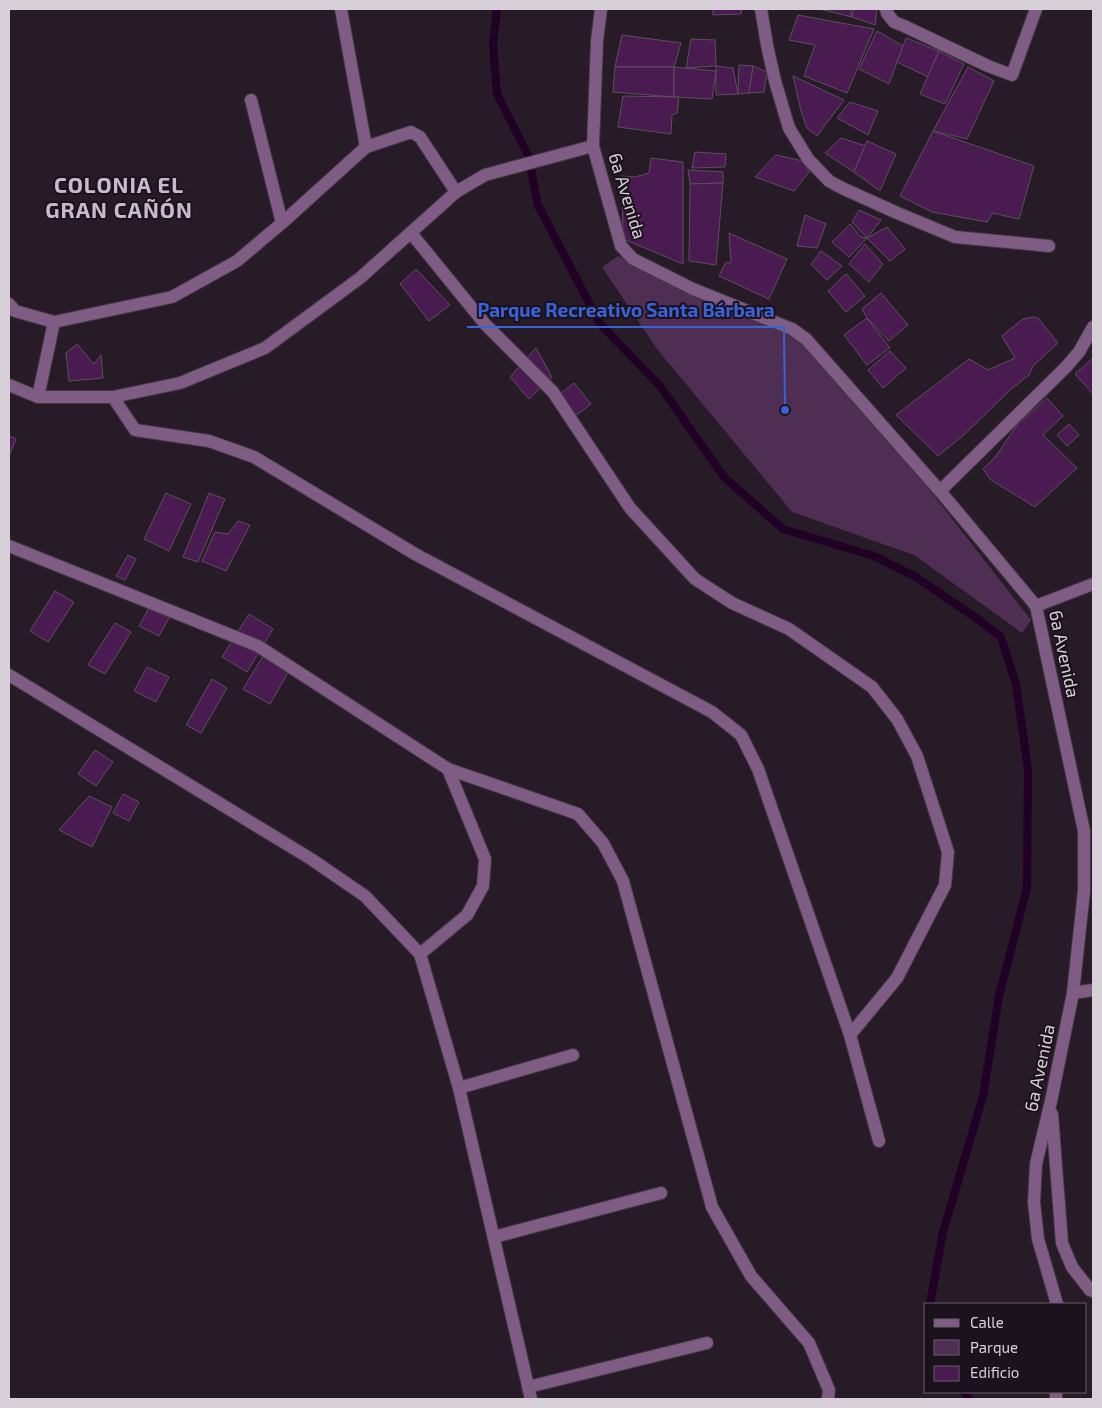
<svg xmlns="http://www.w3.org/2000/svg" width="1102" height="1408" font-family="'Exo 2',sans-serif">
	<style>
		.green { fill: #4e2e52 }
		.lines { fill: none; stroke-linecap: round; stroke-linejoin: round }
		.stream { stroke: #200024; stroke-width: 8 }
		.building { fill: #4a1b50; stroke: #5c505d }
		.minor-casing { stroke: #423843; stroke-width: 14 }
		.minor { stroke: #7f5c83; stroke-width: 12 }
		.labels { text-anchor: middle; stroke-width: 4; stroke-linejoin: round; paint-order: stroke }
		.street-label { font-size: 18px; fill: #d8d0d8; stroke: #1c121d }
		.district-label { font-size: 22px; font-weight: bold; letter-spacing: 1px; fill: #c8baca; stroke: #1c121d }
		.leader { fill: none; stroke: #3962d8; stroke-width: 2 }
		.callout-dot { fill: #3962d8; stroke: #1c121d; stroke-width: 2 }
		.callout-label { font-size: 19px; text-anchor: middle; font-weight: bold; fill: #3962d8; stroke: #1c121d; stroke-width: 4; stroke-linejoin: round; paint-order: stroke }
	</style>
	<rect width="100%" height="100%" fill="#261b27"/>
	<!-- green -->
	<path class="green" d="M 618,256 L 704,290 L 805,344 L 915,471 L 1031,620 L 1022,633 L 914,555 L 792,512 L 657,349 L 602,267 Z"/>
	<g class="lines">
		<!-- stream -->
		<g class="stream">
			<path d="M 497,9 L 493,44 L 497,94 L 528,155 L 538,205 L 600,324 L 660,386 L 724,477 L 783,529 L 874,556 L 916,577 L 976,618 L 1001,637 L 1016,684 L 1028,770 L 1027,888 L 999,996 L 983,1096 L 943,1232 L 930,1304"/>
			<path d="M 964,1392 L 970,1399"/>
		</g>
	</g>
	<!-- building -->
	<g class="building">
		<path d="M 713,9 L 742,9 L 741,14 L 713,15 Z"/>
		<path d="M 819,9 L 851,9 L 852,17 Z"/>
		<path d="M 854,9 L 877,9 L 875,25 L 852,17 Z"/>
		<path d="M 798,15 L 874,29 L 847,93 L 804,76 L 815,45 L 789,40 Z"/>
		<path d="M 877,31 L 903,46 L 889,84 L 859,69 Z"/>
		<path d="M 622,35 L 681,43 L 674,67 L 615,67 Z"/>
		<path d="M 906,38 L 939,51 L 928,77 L 897,62 Z"/>
		<path d="M 691,39 L 715,40 L 716,66 L 686,68 Z"/>
		<path d="M 939,51 L 964,64 L 945,104 L 920,94 Z"/>
		<path d="M 739,65 L 753,66 L 749,93 L 738,94 Z"/>
		<path d="M 716,66 L 733,68 L 738,94 L 716,95 Z"/>
		<path d="M 753,66 L 767,72 L 764,92 L 749,93 Z"/>
		<path d="M 615,67 L 674,67 L 674,97 L 613,92 Z"/>
		<path d="M 674,67 L 716,71 L 712,99 L 674,97 Z"/>
		<path d="M 968,67 L 994,81 L 967,139 L 933,131 Z"/>
		<path d="M 793,76 L 844,100 L 817,136 L 807,128 L 801,111 Z"/>
		<path d="M 623,96 L 679,97 L 677,113 L 672,115 L 671,134 L 618,127 Z"/>
		<path d="M 850,102 L 878,111 L 868,135 L 837,118 Z"/>
		<path d="M 933,131 L 1034,166 L 1019,219 L 993,213 L 987,222 L 932,212 L 900,196 Z"/>
		<path d="M 841,138 L 866,146 L 854,172 L 825,153 Z"/>
		<path d="M 867,141 L 896,154 L 880,191 L 854,172 Z"/>
		<path d="M 695,152 L 726,154 L 725,167 L 692,168 Z"/>
		<path d="M 776,155 L 803,161 L 809,172 L 794,191 L 755,177 Z"/>
		<path d="M 651,158 L 683,162 L 683,264 L 623,239 L 622,176 L 635,177 L 649,173 Z"/>
		<path d="M 688,170 L 723,172 L 723,183 L 690,184 Z"/>
		<path d="M 723,183 L 716,265 L 689,261 L 690,184 Z"/>
		<path d="M 859,210 L 881,220 L 867,238 L 852,222 Z"/>
		<path d="M 805,215 L 826,224 L 817,248 L 797,246 Z"/>
		<path d="M 850,224 L 861,237 L 867,238 L 849,257 L 832,242 Z"/>
		<path d="M 887,227 L 905,249 L 890,261 L 867,238 Z"/>
		<path d="M 729,233 L 787,259 L 769,299 L 719,276 L 726,262 L 731,263 Z"/>
		<path d="M 865,244 L 883,264 L 869,282 L 849,264 Z"/>
		<path d="M 821,251 L 842,266 L 827,280 L 811,264 Z"/>
		<path d="M 416,269 L 450,305 L 429,321 L 400,284 Z"/>
		<path d="M 846,274 L 865,296 L 846,312 L 828,291 Z"/>
		<path d="M 881,293 L 908,325 L 889,341 L 867,318 L 862,309 Z"/>
		<path d="M 1033,317 L 1038,318 L 1058,343 L 1033,366 L 1029,375 L 1010,390 L 965,434 L 938,456 L 896,415 L 969,359 L 988,370 L 1015,358 L 1002,336 L 1023,319 Z"/>
		<path d="M 867,318 L 890,348 L 867,365 L 844,335 Z"/>
		<path d="M 77,344 L 94,364 L 101,355 L 103,378 L 69,381 L 66,353 Z"/>
		<path d="M 536,348 L 552,377 L 529,399 L 510,377 Z"/>
		<path d="M 890,351 L 906,368 L 883,388 L 868,370 Z"/>
		<path d="M 1093,358 L 1093,394 L 1075,374 Z"/>
		<path d="M 574,383 L 591,404 L 571,419 L 554,399 Z"/>
		<path d="M 1047,398 L 1063,416 L 1043,435 L 1077,468 L 1035,507 L 991,480 L 983,469 L 996,456 L 1017,425 Z"/>
		<path d="M 1069,424 L 1079,435 L 1067,446 L 1057,435 Z"/>
		<path d="M 9,436 L 16,439 L 9,456 Z"/>
		<path d="M 166,493 L 191,504 L 169,551 L 144,539 Z"/>
		<path d="M 209,493 L 225,499 L 198,562 L 183,557 Z"/>
		<path d="M 238,521 L 250,525 L 226,571 L 202,561 L 215,532 L 228,534 Z"/>
		<path d="M 128,555 L 136,559 L 125,580 L 116,576 Z"/>
		<path d="M 55,591 L 74,602 L 48,642 L 30,631 Z"/>
		<path d="M 150,606 L 170,616 L 159,636 L 139,626 Z"/>
		<path d="M 249,614 L 273,629 L 247,672 L 222,657 Z"/>
		<path d="M 115,623 L 131,632 L 105,674 L 88,665 Z"/>
		<path d="M 263,656 L 289,671 L 270,704 L 243,689 Z"/>
		<path d="M 147,667 L 169,677 L 156,702 L 134,691 Z"/>
		<path d="M 212,679 L 227,688 L 201,733 L 186,725 Z"/>
		<path d="M 95,750 L 113,762 L 96,786 L 78,774 Z"/>
		<path d="M 123,794 L 139,802 L 129,821 L 113,813 Z"/>
		<path d="M 89,796 L 112,807 L 92,847 L 59,830 Z"/>
	</g>
	<g class="lines">
		<!-- minor casing -->
		<g class="minor-casing">
			<g id="minor">
				<path d="M 341,9 L 366,147"/>
				<path d="M 601,9 L 597,41 L 593,146 L 621,246 L 633,259 L 693,289 L 792,329 L 806,339 L 940,491 L 1036,606 L 1084,831 L 1084,891 L 1073,993 L 1051,1101 L 1036,1164 L 1034,1202 L 1038,1239 L 1057,1304"/>
				<path d="M 761,9 L 767,45 L 775,81 L 789,128 L 808,159 L 829,181 L 842,188 L 895,212 L 955,237 L 1049,246"/>
				<path d="M 886,9 L 887,13 L 894,22 L 904,26 L 988,66 L 1012,75 L 1036,9"/>
				<path d="M 251,100 L 282,223"/>
				<path d="M 411,233 L 485,324 L 553,392 L 630,508 L 695,579 L 732,603 L 789,629 L 872,687 L 897,719 L 917,756 L 948,852 L 945,885 L 897,978 L 850,1035"/>
				<path d="M 9,304 L 15,311 L 54,322 L 172,297 L 237,261 L 282,223 L 366,147 L 411,132 L 420,137 L 456,192"/>
				<path d="M 9,385 L 38,397 L 113,397 L 180,383 L 265,348 L 360,278 L 456,192 L 485,175 L 593,146"/>
				<path d="M 38,397 L 54,322"/>
				<path d="M 113,397 L 135,430 L 209,441 L 254,457 L 415,554 L 712,712 L 741,735 L 758,769 L 850,1035 L 879,1141"/>
				<path d="M 940,491 L 1066,367 L 1079,352 L 1093,327"/>
				<path d="M 9,546 L 258,646 L 448,769 L 578,814 L 603,843 L 623,881 L 712,1207 L 751,1276 L 809,1343 L 829,1390 L 828,1399"/>
				<path d="M 1036,606 L 1093,584"/>
				<path d="M 9,675 L 311,859 L 365,896 L 420,954 L 459,1088 L 531,1399"/>
				<path d="M 420,954 L 467,915 L 483,886 L 485,859 L 448,769"/>
				<path d="M 1073,993 L 1093,990"/>
				<path d="M 459,1088 L 573,1055"/>
				<path d="M 1052,1114 L 1062,1243 L 1072,1267 L 1090,1290 L 1093,1291"/>
				<path d="M 494,1237 L 661,1193"/>
				<path d="M 528,1387 L 707,1343"/>
				<path d="M 1056,1399 L 1056,1392"/>
			</g>
		</g>
		<!-- minor -->
		<use href="#minor" class="minor"/>
	</g>
	<g class="labels">
		<!-- street labels -->
		<g class="street-label">
			<text transform="translate(627 196) rotate(73)" y="6">6a Avenida</text>
			<text transform="translate(1064 654) rotate(78)" y="6">6a Avenida</text>
			<text transform="translate(1040 1068) rotate(-78)" y="6">6a Avenida</text>
		</g>
		<!-- district labels -->
		<g class="district-label">
			<text x="119" y="193">COLONIA EL<tspan x="119" dy="25">GRAN CAÑÓN</tspan></text>
		</g>
	</g>
	<!-- callouts -->
	<path class="leader" d="M785 410L784 327H467"/>
	<circle class="callout-dot" cx="785" cy="410" r="5"/>
	<g class="callout-label">
		<text x="626" y="317">Parque Recreativo Santa Bárbara</text>
	</g>
	<!-- border -->
	<rect width="1102" height="1408" fill="none" stroke="#d8d0d8" stroke-width="20"/>
	<!-- legend -->
	<rect x="924" y="1303" width="162" height="90" fill="#1c121d" stroke="#675e68"/>
	<rect x="934" y="1319" width="25" height="8" fill="#7f5c83" stroke="#675e68"/>
	<text x="970" y="1328" font-size="15" fill="#d8d0d8">Calle</text>
	<rect x="934" y="1340" width="25" height="15" fill="#4e2e52" stroke="#675e68"/>
	<text x="970" y="1353" font-size="15" fill="#d8d0d8">Parque</text>
	<rect x="934" y="1366" width="25" height="15" fill="#4a1b50" stroke="#675e68"/>
	<text x="970" y="1378" font-size="15" fill="#d8d0d8">Edificio</text>
</svg>
